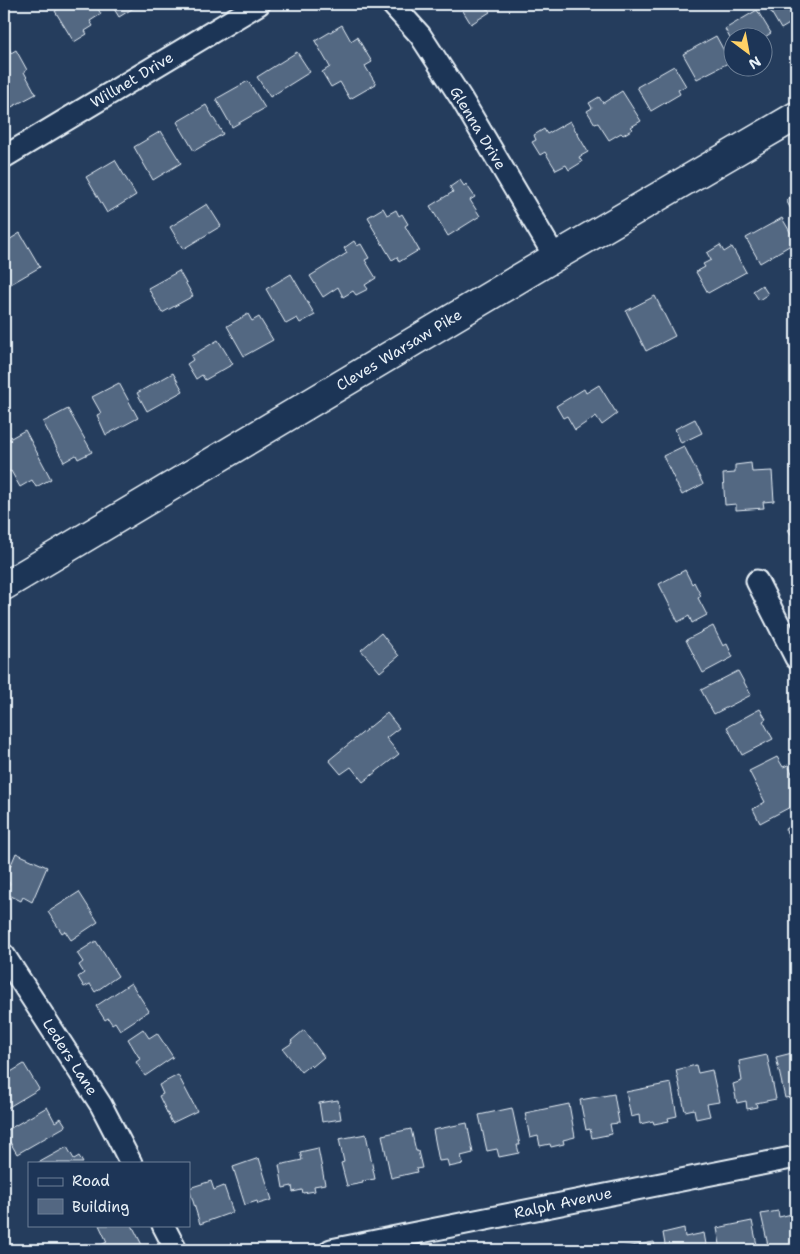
<svg xmlns="http://www.w3.org/2000/svg" width="800" height="1254" font-family="'Shantell Sans',sans-serif">
	<style>
		.building { fill: #536782; stroke: #e8f1f8 }
		.lines { fill: none; stroke-linecap: round; stroke-linejoin: round }
		.street-casing { stroke: #e8f1f8; stroke-width: 25 }
		.secondary-casing { stroke: #e8f1f8; stroke-width: 31 }
		.street { stroke: #1d3557; stroke-width: 21 }
		.secondary { stroke: #1d3557; stroke-width: 28 }
		.labels { text-anchor: middle; stroke-width: 4; stroke-linejoin: round; paint-order: stroke }
		.street-label { font-size: 15px; fill: #e8f1f8; stroke: #1d3557 }
	</style>
	<rect width="100%" height="100%" fill="#253d5d"/>
	<filter id="ink" filterUnits="userSpaceOnUse"><feTurbulence type="fractalNoise" baseFrequency=".02" numOctaves="2"/><feDisplacementMap in="SourceGraphic" scale="10" xChannelSelector="R" yChannelSelector="G"/><feConvolveMatrix kernelMatrix="1 2 1 2 8 2 1 2 1" color-interpolation-filters="sRGB"/></filter>
	<g filter="url(#ink)">
		<!-- building -->
		<g class="building">
			<path d="M 66,4 L 95,4 L 101,14 L 90,21 L 93,26 L 85,31 L 87,34 L 74,42 L 55,11 Z"/>
			<path d="M 111,4 L 140,4 L 119,17 Z"/>
			<path d="M 454,4 L 484,4 L 490,12 L 471,24 L 460,6 L 456,7 Z"/>
			<path d="M 774,4 L 796,4 L 796,20 L 781,29 L 768,7 Z"/>
			<path d="M 757,10 L 771,33 L 762,39 L 732,38 L 732,42 L 725,29 Z"/>
			<path d="M 342,25 L 351,41 L 357,37 L 372,62 L 365,66 L 376,84 L 350,99 L 340,82 L 331,87 L 322,72 L 330,67 L 315,41 Z"/>
			<path d="M 716,36 L 730,62 L 697,79 L 683,54 Z"/>
			<path d="M 6,42 L 11,53 L 16,50 L 27,70 L 24,72 L 36,94 L 4,111 L 4,43 Z"/>
			<path d="M 297,52 L 310,72 L 270,97 L 257,77 Z"/>
			<path d="M 674,66 L 686,86 L 678,90 L 680,94 L 651,111 L 637,87 Z"/>
			<path d="M 248,81 L 265,108 L 232,127 L 216,99 Z"/>
			<path d="M 622,91 L 641,121 L 631,127 L 633,129 L 623,135 L 621,133 L 609,140 L 598,123 L 595,124 L 587,111 L 592,108 L 589,103 L 599,97 L 603,103 Z"/>
			<path d="M 206,105 L 223,134 L 194,151 L 177,122 Z"/>
			<path d="M 570,121 L 588,152 L 579,157 L 582,162 L 569,170 L 566,165 L 556,170 L 545,152 L 540,155 L 532,142 L 536,140 L 534,135 L 544,129 L 547,134 Z"/>
			<path d="M 161,131 L 181,163 L 153,180 L 134,147 Z"/>
			<path d="M 115,160 L 136,195 L 107,213 L 86,177 Z"/>
			<path d="M 460,180 L 464,186 L 466,184 L 475,197 L 470,200 L 480,216 L 448,236 L 430,206 L 453,192 L 450,187 Z"/>
			<path d="M 796,194 L 796,219 L 786,200 Z"/>
			<path d="M 207,204 L 221,226 L 183,249 L 170,227 Z"/>
			<path d="M 383,208 L 387,215 L 396,210 L 399,216 L 402,214 L 408,224 L 405,226 L 419,250 L 399,262 L 397,257 L 392,260 L 371,225 L 372,224 L 368,217 Z"/>
			<path d="M 782,218 L 796,242 L 760,263 L 746,238 Z"/>
			<path d="M 20,233 L 40,267 L 4,288 L 4,243 Z"/>
			<path d="M 354,241 L 357,246 L 361,244 L 369,258 L 365,260 L 376,278 L 365,285 L 368,289 L 356,295 L 353,291 L 343,297 L 338,287 L 323,297 L 310,276 L 347,253 L 344,248 Z"/>
			<path d="M 720,245 L 724,252 L 732,247 L 746,272 L 708,293 L 696,272 L 705,267 L 703,264 L 711,260 L 707,253 Z"/>
			<path d="M 179,271 L 193,296 L 162,313 L 148,288 Z"/>
			<path d="M 291,274 L 315,315 L 300,323 L 297,318 L 286,324 L 266,289 Z"/>
			<path d="M 762,285 L 768,294 L 759,300 L 753,291 Z"/>
			<path d="M 655,296 L 675,336 L 646,351 L 626,311 Z"/>
			<path d="M 248,314 L 252,321 L 259,317 L 273,340 L 244,356 L 227,326 Z"/>
			<path d="M 218,340 L 233,364 L 205,380 L 202,375 L 196,379 L 187,364 L 193,360 L 191,356 Z"/>
			<path d="M 173,373 L 183,391 L 147,411 L 137,393 Z"/>
			<path d="M 119,383 L 138,418 L 106,435 L 97,415 L 101,413 L 92,397 Z"/>
			<path d="M 599,385 L 617,414 L 602,425 L 596,416 L 575,430 L 567,416 L 563,418 L 556,406 L 584,389 L 586,393 Z"/>
			<path d="M 68,409 L 92,452 L 78,459 L 76,455 L 64,462 L 43,422 Z"/>
			<path d="M 695,419 L 702,433 L 681,443 L 675,429 Z"/>
			<path d="M 25,430 L 51,479 L 36,487 L 32,480 L 20,487 L 11,471 L 9,472 L 4,462 L 6,458 L 4,454 L 4,442 Z"/>
			<path d="M 684,446 L 703,484 L 682,495 L 663,456 Z"/>
			<path d="M 751,463 L 752,472 L 772,471 L 774,501 L 763,502 L 764,508 L 736,510 L 736,504 L 725,505 L 723,474 L 735,473 L 735,465 Z"/>
			<path d="M 4,492 L 9,501 L 4,504 Z"/>
			<path d="M 796,524 L 796,541 L 788,530 Z"/>
			<path d="M 685,570 L 692,584 L 694,582 L 701,596 L 698,598 L 707,615 L 692,623 L 689,616 L 678,622 L 659,584 Z"/>
			<path d="M 713,626 L 723,646 L 727,644 L 733,657 L 703,673 L 686,640 Z"/>
			<path d="M 381,633 L 399,656 L 380,672 L 361,650 Z"/>
			<path d="M 738,671 L 751,695 L 714,714 L 701,690 Z"/>
			<path d="M 760,709 L 766,719 L 763,721 L 773,739 L 742,755 L 727,727 Z"/>
			<path d="M 387,713 L 399,728 L 386,738 L 399,754 L 363,782 L 351,767 L 341,774 L 329,760 Z"/>
			<path d="M 777,757 L 783,767 L 788,765 L 796,781 L 796,804 L 760,823 L 753,809 L 765,802 L 749,771 Z"/>
			<path d="M 796,823 L 796,849 L 785,829 Z"/>
			<path d="M 16,853 L 47,867 L 32,902 L 23,897 L 21,901 L 5,893 L 10,883 L 4,881 Z"/>
			<path d="M 79,892 L 98,922 L 71,940 L 65,931 L 62,933 L 48,912 Z"/>
			<path d="M 96,941 L 118,976 L 95,992 L 90,984 L 84,987 L 78,977 L 84,973 L 79,965 L 83,962 L 77,953 Z"/>
			<path d="M 131,983 L 149,1011 L 120,1030 L 115,1022 L 112,1024 L 108,1018 L 105,1020 L 96,1006 Z"/>
			<path d="M 143,1029 L 149,1038 L 157,1033 L 173,1057 L 145,1076 L 136,1062 L 140,1059 L 128,1039 Z"/>
			<path d="M 304,1030 L 324,1057 L 312,1067 L 310,1065 L 301,1072 L 283,1049 L 292,1043 L 291,1041 Z"/>
			<path d="M 796,1052 L 796,1096 L 785,1098 L 776,1057 Z"/>
			<path d="M 767,1055 L 776,1099 L 756,1103 L 757,1107 L 747,1109 L 746,1101 L 737,1103 L 733,1084 L 742,1081 L 739,1061 Z"/>
			<path d="M 24,1064 L 39,1089 L 7,1108 L 4,1102 L 4,1076 Z"/>
			<path d="M 696,1065 L 698,1073 L 712,1070 L 719,1102 L 707,1104 L 710,1116 L 696,1119 L 694,1109 L 685,1111 L 676,1070 Z"/>
			<path d="M 178,1075 L 197,1111 L 172,1123 L 159,1096 L 163,1094 L 159,1085 Z"/>
			<path d="M 671,1083 L 677,1116 L 668,1118 L 669,1121 L 654,1124 L 653,1121 L 640,1124 L 639,1115 L 631,1117 L 626,1092 Z"/>
			<path d="M 614,1094 L 619,1123 L 610,1124 L 612,1134 L 592,1138 L 590,1129 L 586,1130 L 580,1100 Z"/>
			<path d="M 338,1100 L 341,1119 L 322,1122 L 319,1103 Z"/>
			<path d="M 569,1104 L 575,1137 L 563,1140 L 564,1144 L 551,1147 L 550,1144 L 540,1146 L 538,1136 L 530,1138 L 525,1113 Z"/>
			<path d="M 47,1107 L 55,1122 L 61,1118 L 66,1126 L 17,1154 L 4,1132 Z"/>
			<path d="M 512,1108 L 520,1145 L 517,1145 L 519,1153 L 499,1157 L 497,1149 L 487,1151 L 479,1115 Z"/>
			<path d="M 467,1123 L 473,1153 L 461,1156 L 463,1164 L 449,1167 L 447,1160 L 439,1161 L 433,1130 Z"/>
			<path d="M 411,1129 L 416,1151 L 418,1151 L 422,1168 L 416,1169 L 417,1172 L 391,1178 L 382,1135 Z"/>
			<path d="M 366,1134 L 375,1179 L 362,1181 L 363,1183 L 347,1186 L 341,1163 L 344,1162 L 339,1139 Z"/>
			<path d="M 67,1147 L 74,1159 L 79,1156 L 83,1163 L 38,1163 Z"/>
			<path d="M 318,1148 L 325,1184 L 314,1186 L 315,1191 L 303,1193 L 302,1190 L 293,1192 L 292,1186 L 283,1188 L 279,1165 L 302,1160 L 300,1152 Z"/>
			<path d="M 259,1158 L 272,1200 L 258,1204 L 257,1201 L 245,1205 L 233,1167 Z"/>
			<path d="M 211,1181 L 214,1190 L 224,1186 L 233,1212 L 200,1224 L 189,1188 Z"/>
			<path d="M 778,1211 L 779,1217 L 796,1213 L 796,1250 L 769,1250 L 761,1214 Z"/>
			<path d="M 752,1221 L 758,1250 L 721,1250 L 717,1228 Z"/>
			<path d="M 99,1225 L 132,1225 L 144,1249 L 104,1250 L 101,1245 L 107,1242 Z"/>
			<path d="M 684,1228 L 685,1237 L 704,1233 L 707,1250 L 666,1250 L 663,1233 Z"/>
			<path d="M 654,1242 L 656,1250 L 614,1250 L 614,1249 Z"/>
			<path d="M 86,1244 L 89,1250 L 72,1250 Z"/>
		</g>
		<g class="lines">
			<!-- street casing -->
			<g class="street-casing">
				<g id="street">
					<path d="M 392,4 L 420,35 L 461,98 L 555,257"/>
					<path d="M 4,157 L 259,4"/>
					<path d="M 757,581 L 796,658"/>
					<path d="M 4,955 L 101,1105 L 131,1163"/>
					<path d="M 163,1225 L 176,1250"/>
					<path d="M 331,1250 L 796,1157"/>
				</g>
			</g>
			<!-- secondary casing -->
			<g class="secondary-casing">
				<path id="secondary" d="M 4,586 L 555,257 L 796,116"/>
			</g>
			<!-- street -->
			<use href="#street" class="street"/>
			<!-- secondary -->
			<use href="#secondary" class="secondary"/>
		</g>
	</g>
	<g class="labels">
		<!-- street labels -->
		<g class="street-label">
			<text transform="translate(132 80) rotate(-31)" y="5">Willnet Drive</text>
			<text transform="translate(478 128) rotate(59)" y="5">Glenna Drive</text>
			<text transform="translate(399 350) rotate(-31)" y="5">Cleves Warsaw Pike</text>
			<text transform="translate(70 1057) rotate(57)" y="5">Leders Lane</text>
			<text transform="translate(563 1203) rotate(-12)" y="5">Ralph Avenue</text>
		</g>
	</g>
	<!-- margin -->
	<rect width="800" height="1254" fill="none" stroke="#1d3557" stroke-width="20"/>
	<rect x="10" y="10" width="780" height="1234" fill="none" stroke="#e8f1f8" stroke-width="2" filter="url(#ink)"/>
	<!-- legend -->
	<rect x="28" y="1162" width="162" height="65" fill="#1d3557" stroke="#6e8097"/>
	<rect x="38" y="1178" width="25" height="8" fill="#1d3557" stroke="#6e8097"/>
	<text x="72" y="1186" font-size="15" fill="#e8f1f8">Road</text>
	<rect x="38" y="1199" width="25" height="15" fill="#536782" stroke="#6e8097"/>
	<text x="72" y="1212" font-size="15" fill="#e8f1f8">Building</text>
	<!-- north arrow -->
	<g transform="translate(748 52) rotate(148)"><circle r="24" fill="#1d3557" stroke="#6e8097"/>
	<path d="M0-4L9 19L0 12L-9 19Z" fill="#ffd166"/>
	<text y="-8" font-size="14" font-weight="bold" text-anchor="middle" fill="#e8f1f8">N</text>
	</g>
</svg>
